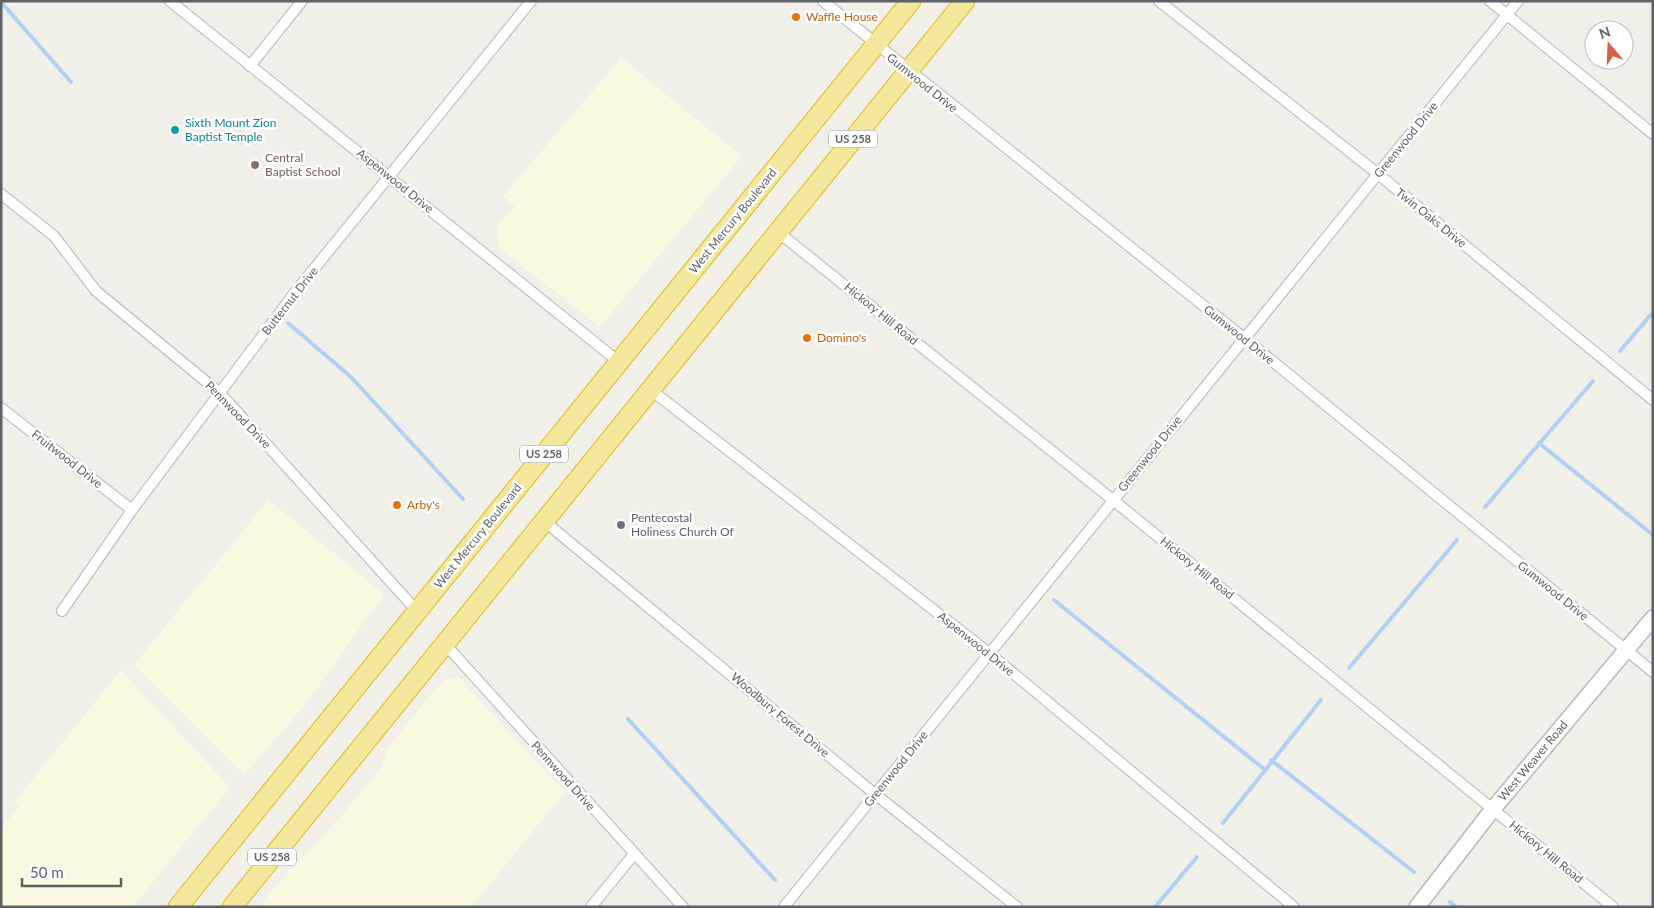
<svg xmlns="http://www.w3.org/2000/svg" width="1654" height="908" font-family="Lato,sans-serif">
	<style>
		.commercial { fill: #fbf8e1 }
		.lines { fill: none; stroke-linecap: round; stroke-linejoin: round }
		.stream { stroke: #b0d0f7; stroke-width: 4 }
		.street-casing { stroke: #b5b6bb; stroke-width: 12 }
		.secondary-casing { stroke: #b6b8bd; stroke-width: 18 }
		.highway-casing { stroke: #e1b816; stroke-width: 21 }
		.street { stroke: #fff; stroke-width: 10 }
		.secondary { stroke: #fff; stroke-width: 15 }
		.highway { stroke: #f3e79b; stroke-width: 19 }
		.food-dot { fill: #e8710a; stroke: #fff; stroke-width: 2 }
		.culture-dot { fill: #0f9aa8; stroke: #fff; stroke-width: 2 }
		.education-dot { fill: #8d6e63; stroke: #fff; stroke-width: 2 }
		.worship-dot { fill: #6b7280; stroke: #fff; stroke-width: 2 }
		.labels { text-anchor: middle; stroke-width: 5; stroke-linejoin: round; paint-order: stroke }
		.shield { fill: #fff; stroke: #8f9094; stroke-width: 1 }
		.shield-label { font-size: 11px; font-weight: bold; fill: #5f6166 }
		.food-label { font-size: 12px; fill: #c56008; stroke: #fff; text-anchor: start }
		.street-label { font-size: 12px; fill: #5f6166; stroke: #fff }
		.culture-label { font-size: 12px; fill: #0d838f; stroke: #fff; text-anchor: start }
		.education-label { font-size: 12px; fill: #785e54; stroke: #fff; text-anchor: start }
		.worship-label { font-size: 12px; fill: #5b616d; stroke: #fff; text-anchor: start }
	</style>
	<rect width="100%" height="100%" fill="#f0efe8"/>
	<!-- commercial -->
	<g class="commercial">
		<path d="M 621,58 L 742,156 L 600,327 L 499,248 L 497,226 L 515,206 L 503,196 Z"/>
		<path d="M 268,500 L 384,594 L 305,705 L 244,775 L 134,665 Z"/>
		<path d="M 121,670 L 230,787 L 133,907 L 1,907 L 1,828 L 19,807 L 14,802 Z"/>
		<path d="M 458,677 L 565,792 L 471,907 L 260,907 L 270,892 L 340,818 L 381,768 L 388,748 L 436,688 L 448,678 Z"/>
	</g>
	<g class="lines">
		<!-- stream -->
		<g class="stream">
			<path d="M 1,2 L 71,82"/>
			<path d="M 288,323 L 351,377 L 463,499"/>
			<path d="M 1620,351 L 1653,312"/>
			<path d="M 1539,443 L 1653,535"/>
			<path d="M 1485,507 L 1593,381"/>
			<path d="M 1054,600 L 1264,769"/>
			<path d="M 1349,668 L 1457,540"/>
			<path d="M 628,719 L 775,880"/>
			<path d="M 1271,760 L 1414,872"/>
			<path d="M 1223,823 L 1321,700"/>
			<path d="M 1450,902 L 1456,907"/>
			<path d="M 1155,907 L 1197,857"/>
		</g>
		<!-- street casing -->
		<g class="street-casing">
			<g id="street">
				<path d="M 170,1 L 619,362"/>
				<path d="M 823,1 L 1244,338 L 1653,672"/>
				<path d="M 1159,1 L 1378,174 L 1653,400"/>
				<path d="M 1490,1 L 1653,134"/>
				<path d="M 250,66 L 302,1"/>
				<path d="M 1,194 L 54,236 L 96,291 L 220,393 L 417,611"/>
				<path d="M 778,232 L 1113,500 L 1613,907"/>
				<path d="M 651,390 L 989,653 L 1294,907"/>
				<path d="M 1,408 L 132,510"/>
				<path d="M 544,521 L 875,794 L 1017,907"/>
				<path d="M 62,611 L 132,510 L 293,295 L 531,1"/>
				<path d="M 445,644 L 683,907"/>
				<path d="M 591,907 L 634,854"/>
				<path d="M 784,907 L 1518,1"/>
			</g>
		</g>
		<!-- secondary casing -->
		<g class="secondary-casing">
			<path id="secondary" d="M 1417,907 L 1493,809 L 1653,618"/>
		</g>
		<!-- highway casing -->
		<g class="highway-casing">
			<g id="highway">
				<path d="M 178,907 L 911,1"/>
				<path d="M 232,907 L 965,1"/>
			</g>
		</g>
		<!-- street -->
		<use href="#street" class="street"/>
		<!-- secondary -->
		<use href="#secondary" class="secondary"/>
		<!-- highway -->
		<use href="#highway" class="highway"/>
	</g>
	<!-- markers -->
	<g class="food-dot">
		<circle cx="796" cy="17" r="5"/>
		<circle cx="807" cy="338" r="5"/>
		<circle cx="397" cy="505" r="5"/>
	</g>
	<circle class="culture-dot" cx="175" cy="130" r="5"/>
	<circle class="education-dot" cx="255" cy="165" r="5"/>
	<circle class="worship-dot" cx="621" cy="525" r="5"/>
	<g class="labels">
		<!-- shield labels -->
		<g class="shield">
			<rect x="829" y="130.5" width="48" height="17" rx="4"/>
			<rect x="520" y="445.5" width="48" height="17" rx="4"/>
			<rect x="248" y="848.5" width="48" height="17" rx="4"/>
		</g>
		<g class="shield-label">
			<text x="853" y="143">US 258</text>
			<text x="544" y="458">US 258</text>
			<text x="272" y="861">US 258</text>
		</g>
		<!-- food labels -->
		<g class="food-label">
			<text x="806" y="21">Waffle House</text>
			<text x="817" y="342">Domino's</text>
			<text x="407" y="509">Arby's</text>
		</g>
		<!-- street labels -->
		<g class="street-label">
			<text transform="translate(922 83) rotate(39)" y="4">Gumwood Drive</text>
			<text transform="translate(1406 140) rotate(-51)" y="4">Greenwood Drive</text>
			<text transform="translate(395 181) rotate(39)" y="4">Aspenwood Drive</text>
			<text transform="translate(1431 218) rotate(39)" y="4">Twin Oaks Drive</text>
			<text transform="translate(733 221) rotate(-51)" y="4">West Mercury Boulevard</text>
			<text transform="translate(290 301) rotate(-52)" y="4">Butternut Drive</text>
			<text transform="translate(881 314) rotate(39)" y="4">Hickory Hill Road</text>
			<text transform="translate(1239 335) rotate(39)" y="4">Gumwood Drive</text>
			<text transform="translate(238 415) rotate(46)" y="4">Pennwood Drive</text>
			<text transform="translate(1150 454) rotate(-51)" y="4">Greenwood Drive</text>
			<text transform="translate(67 459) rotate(38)" y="4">Fruitwood Drive</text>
			<text transform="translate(478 536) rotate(-51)" y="4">West Mercury Boulevard</text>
			<text transform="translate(1197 568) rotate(39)" y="4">Hickory Hill Road</text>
			<text transform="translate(1553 591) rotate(39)" y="4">Gumwood Drive</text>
			<text transform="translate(976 644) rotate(39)" y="4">Aspenwood Drive</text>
			<text transform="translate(780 715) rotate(40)" y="4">Woodbury Forest Drive</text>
			<text transform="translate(1533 761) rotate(-50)" y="4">West Weaver Road</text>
			<text transform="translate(896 769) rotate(-51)" y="4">Greenwood Drive</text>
			<text transform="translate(563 776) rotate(48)" y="4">Pennwood Drive</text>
			<text transform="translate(1546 852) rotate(39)" y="4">Hickory Hill Road</text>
		</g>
		<!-- culture labels -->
		<g class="culture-label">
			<text x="185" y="127">Sixth Mount Zion<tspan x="185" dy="14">Baptist Temple</tspan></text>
		</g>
		<!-- education labels -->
		<g class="education-label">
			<text x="265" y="162">Central<tspan x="265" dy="14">Baptist School</tspan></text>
		</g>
		<!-- worship labels -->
		<g class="worship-label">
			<text x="631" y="522">Pentecostal<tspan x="631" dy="14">Holiness Church Of</tspan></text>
		</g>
	</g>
	<!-- border -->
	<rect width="1654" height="908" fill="none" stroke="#5f6166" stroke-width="5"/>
	<!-- north arrow -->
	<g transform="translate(1609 45) rotate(341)"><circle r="24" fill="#ffffff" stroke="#bfc0c2"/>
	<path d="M0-4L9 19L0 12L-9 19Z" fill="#d96044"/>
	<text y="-8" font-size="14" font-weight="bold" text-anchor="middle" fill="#5f6166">N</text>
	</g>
	<!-- scale -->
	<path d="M22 878v8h99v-8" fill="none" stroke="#5f6166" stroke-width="2.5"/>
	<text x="30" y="878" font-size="15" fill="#5f6166" stroke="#ffffff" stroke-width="4" paint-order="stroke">50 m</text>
</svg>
